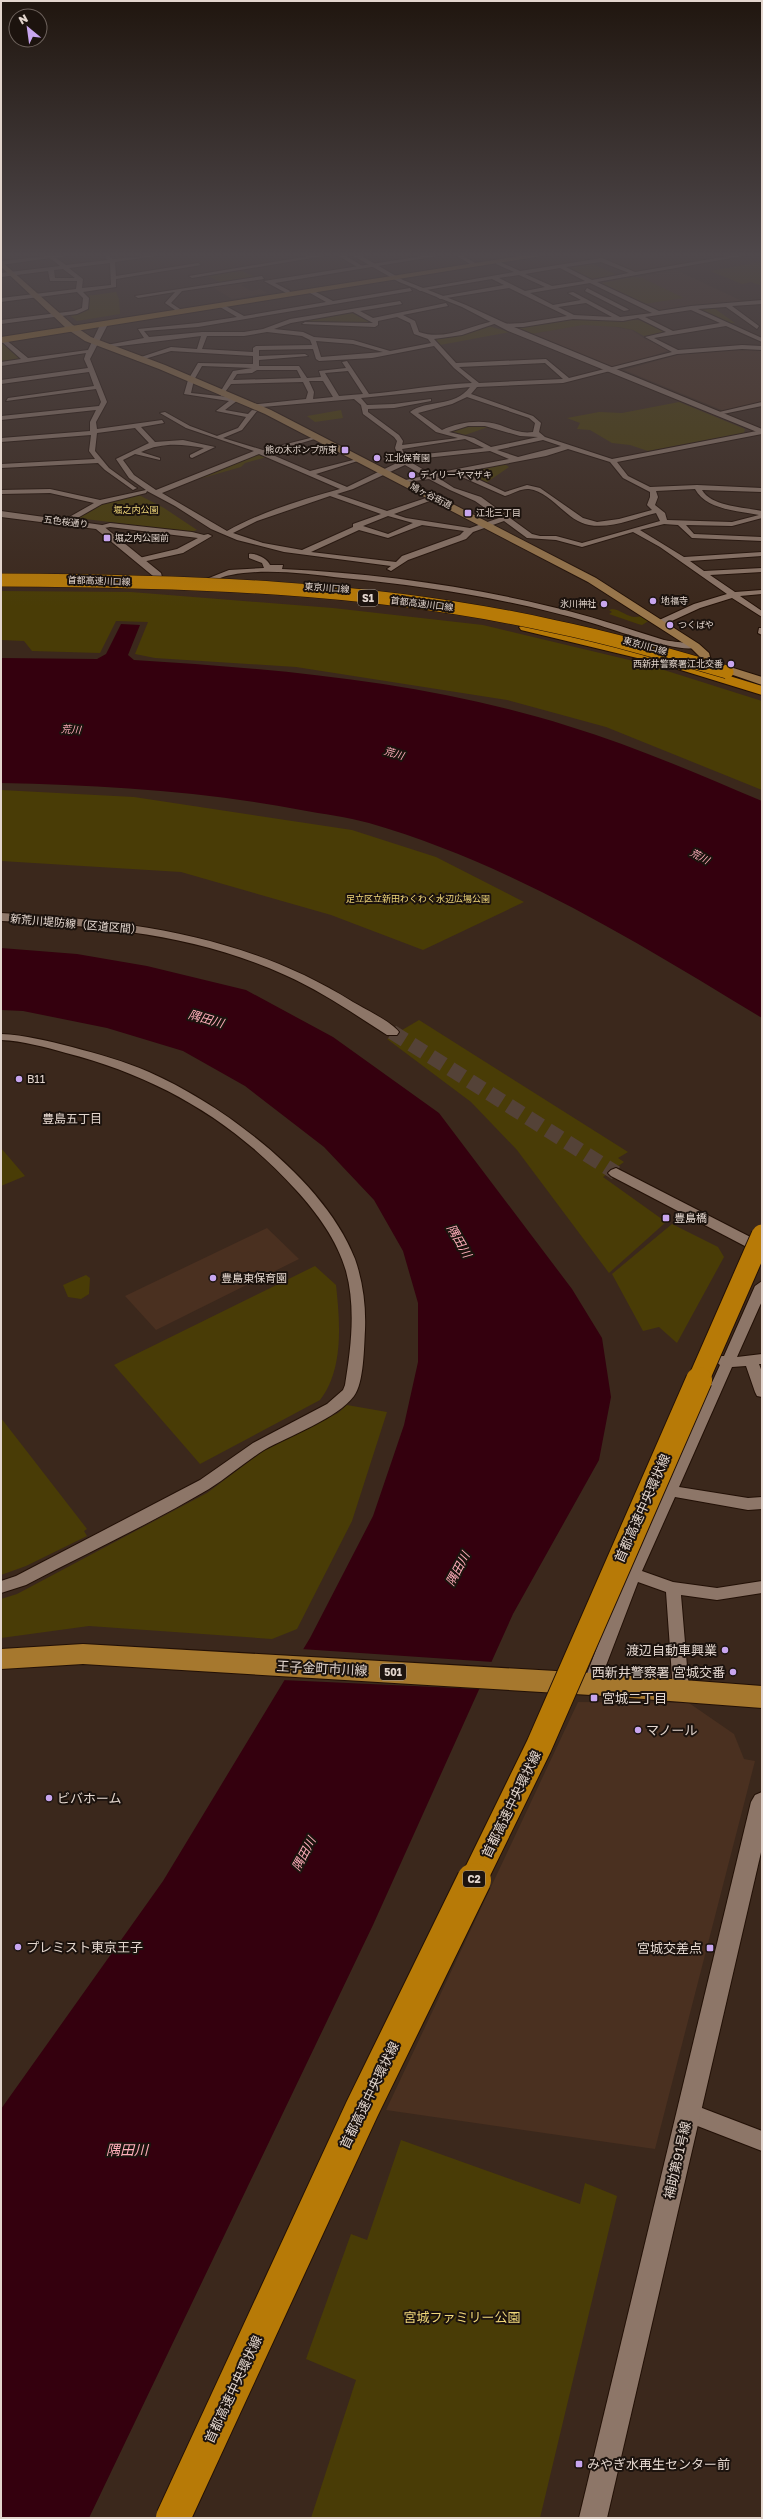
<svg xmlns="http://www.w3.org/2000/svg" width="763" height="2519" font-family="'Golos Text','Noto Sans JP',sans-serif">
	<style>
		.built { fill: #4a3020 }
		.green { fill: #493c06 }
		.water { fill: #34000e }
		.pier { fill: #3b281c }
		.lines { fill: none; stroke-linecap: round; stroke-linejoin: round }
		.tertiary-tunnel { stroke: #544237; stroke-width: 15; stroke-dasharray: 15 8; stroke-linecap: butt }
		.minor-casing { stroke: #221006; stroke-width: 2 }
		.tertiary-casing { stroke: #221006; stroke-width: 2 }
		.secondary-casing { stroke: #221006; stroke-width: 2 }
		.primary-casing { stroke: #221006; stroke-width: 2 }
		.motorway-casing { stroke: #221006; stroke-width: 2 }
		.minor { fill: #8d7668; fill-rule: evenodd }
		.tertiary { fill: #8d7668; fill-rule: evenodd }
		.secondary { fill: #9a774b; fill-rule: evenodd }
		.primary { fill: #a6782e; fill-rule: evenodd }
		.motorway { fill: #b77a07; fill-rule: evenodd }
		.motorway-bridge-far3-casing { stroke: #221006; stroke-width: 14; stroke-linecap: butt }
		.motorway-bridge-far2-casing { stroke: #221006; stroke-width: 23; stroke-linecap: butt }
		.motorway-bridge-far1-casing { stroke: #221006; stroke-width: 28; stroke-linecap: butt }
		.motorway-bridge-casing { stroke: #221006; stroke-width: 36; stroke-linecap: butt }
		.motorway-bridge-far3 { stroke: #b77a07; stroke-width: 13 }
		.motorway-bridge-far2 { stroke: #b77a07; stroke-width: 21 }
		.motorway-bridge-far1 { stroke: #b77a07; stroke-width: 26 }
		.motorway-bridge { stroke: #b77a07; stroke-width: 34 }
		.poi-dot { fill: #c8a6ef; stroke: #1c130e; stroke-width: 1.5 }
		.labels { text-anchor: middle; stroke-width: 4; stroke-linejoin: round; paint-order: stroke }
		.far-poi-label { font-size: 9px; fill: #e3d6ce; stroke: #1c130e; text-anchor: start }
		.far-street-label { font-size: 9px; fill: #e3d6ce; stroke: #1c130e }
		.far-park-label { font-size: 9px; fill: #f1d87a; stroke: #1c130e }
		.shield { fill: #1c130e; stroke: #a79c94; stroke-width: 1 }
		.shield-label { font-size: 10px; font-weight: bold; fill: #e3d6ce }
		.far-water-label { font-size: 10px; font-style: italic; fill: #feaeba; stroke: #1c130e }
		.street-label { font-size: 11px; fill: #e3d6ce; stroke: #1c130e }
		.poi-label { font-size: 11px; fill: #e3d6ce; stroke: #1c130e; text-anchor: start }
		.water-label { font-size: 12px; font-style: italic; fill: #feaeba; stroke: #1c130e }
		.neighbourhood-label { font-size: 12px; fill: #e3d6ce; stroke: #1c130e }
		.near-street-label { font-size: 13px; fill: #e3d6ce; stroke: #1c130e }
		.near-poi-label { font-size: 13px; fill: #e3d6ce; stroke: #1c130e; text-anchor: start }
		.near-park-label { font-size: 13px; fill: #f1d87a; stroke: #1c130e }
		.near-water-label { font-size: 14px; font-style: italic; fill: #feaeba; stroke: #1c130e }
	</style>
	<rect width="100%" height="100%" fill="#3b281c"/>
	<!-- built -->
	<g class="built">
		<path d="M 486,254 L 505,254 L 510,256 L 477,261 L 467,257 Z"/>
		<path d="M 650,254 L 679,266 L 635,273 L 596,256 L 579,259 L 570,255 Z"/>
		<path d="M 676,270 L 742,301 L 658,311 L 600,283 Z"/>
		<path d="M 242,282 L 245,284 L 241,285 L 251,291 L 260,289 L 267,293 L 232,299 L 212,287 Z"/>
		<path d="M 579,325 L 603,325 L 632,330 L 645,339 L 670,350 L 616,368 L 532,334 Z"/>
		<path d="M 741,348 L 762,349 L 762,402 L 724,411 L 624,370 L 677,355 Z"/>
		<path d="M 267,1228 L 299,1259 L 156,1330 L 125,1296 Z"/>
		<path d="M 578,1702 L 689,1703 L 734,1734 L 744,1759 L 755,1761 L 655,2149 L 386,2110 Z"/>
	</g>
	<!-- green -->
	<g class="green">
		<path d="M 760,262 L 762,263 L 760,285 L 751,282 L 742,284 L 710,271 Z"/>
		<path d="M 591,263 L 617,275 L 592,279 L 566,267 Z"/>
		<path d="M 240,270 L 255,277 L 222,283 L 208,276 Z"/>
		<path d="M 633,277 L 642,278 L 684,298 L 644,304 L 602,283 Z"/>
		<path d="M 116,292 L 119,299 L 120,314 L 77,321 L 68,314 L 87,309 L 87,296 Z"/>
		<path d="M 714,308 L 735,323 L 728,324 L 697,310 Z"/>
		<path d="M 352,313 L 372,323 L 301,322 L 300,321 Z"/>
		<path d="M 577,319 L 639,320 L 666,332 L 644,336 L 633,330 L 618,327 L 583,325 L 531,334 L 515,327 Z"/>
		<path d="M 488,326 L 510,332 L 440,345 L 435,339 L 462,335 Z"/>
		<path d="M 1,343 L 3,343 L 21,359 L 1,363 Z"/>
		<path d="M 679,402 L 745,429 L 744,433 L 648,451 L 630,445 L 612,443 L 590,430 L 577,429 L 580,423 L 567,418 L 599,412 L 622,413 Z"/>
		<path d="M 341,410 L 343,418 L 315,422 L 307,416 Z"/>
		<path d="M 465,426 L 488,427 L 465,435 L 451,431 Z"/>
		<path d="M 260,453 L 267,457 L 245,463 L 241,467 L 199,479 L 218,468 Z"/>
		<path d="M 503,463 L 509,467 L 486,483 L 464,473 Z"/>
		<path d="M 137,494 L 164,508 L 197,530 L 191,532 L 77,518 L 102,502 Z"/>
		<path d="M 1,591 L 131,592 L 333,608 L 483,625 L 642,663 L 762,701 L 762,790 L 606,727 L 507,700 L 296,667 L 155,658 L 135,654 L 148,622 L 116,621 L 100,653 L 32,651 L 24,641 L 1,640 Z"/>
		<path d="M 612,609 C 623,610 629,620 641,616 L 650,620 L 642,625 L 638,624 L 609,614 L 612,612 L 609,610 Z"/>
		<path d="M 1,790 L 134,797 L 352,830 L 436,857 L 524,902 L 423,950 L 331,915 L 181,872 L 1,861 Z"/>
		<path d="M 419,1020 L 628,1152 L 618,1158 L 624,1162 L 603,1177 L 666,1222 L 609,1273 L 517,1150 L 471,1102 L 387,1039 Z"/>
		<path d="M 1,1148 L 25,1176 L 1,1186 Z"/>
		<path d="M 672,1224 L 718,1247 L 724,1257 L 677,1343 L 659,1327 L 643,1331 L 612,1274 Z"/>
		<path d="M 315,1266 L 336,1285 C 340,1322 344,1369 320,1400 L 200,1464 L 114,1365 Z"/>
		<path d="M 86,1275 L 90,1278 L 89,1294 L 81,1299 L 68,1297 L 63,1285 Z"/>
		<path d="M 347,1405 L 387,1412 L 352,1521 L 297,1629 L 272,1639 L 89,1626 L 1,1638 L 1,1599 L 17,1594 L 207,1493 L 263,1451 L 338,1413 Z"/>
		<path d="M 1,1418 L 87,1529 L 84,1531 L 87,1536 L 26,1566 L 1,1575 Z"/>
		<path d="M 401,2140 L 580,2204 L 585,2183 L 617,2196 L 540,2518 L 311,2518 L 356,2380 L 306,2359 L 351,2234 L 367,2240 Z"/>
	</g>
	<!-- water -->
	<g class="water">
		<path d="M 121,624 L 140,625 L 128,655 L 134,660 C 280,669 428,682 568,726 C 634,746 698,774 762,801 L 762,1018 C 637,942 511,864 369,823 C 347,817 323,814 301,810 C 202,791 102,785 1,783 L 1,658 L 97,659 L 106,654 Z"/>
		<path d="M 1,948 L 77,954 L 147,966 L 246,990 L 333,1037 L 439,1113 L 572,1289 L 602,1338 L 611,1397 L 599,1460 L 513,1614 L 373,1925 L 89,2518 L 1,2518 L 1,2109 L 163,1881 L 310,1638 L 373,1516 L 404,1425 L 418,1362 L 418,1303 L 403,1251 L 374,1200 L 324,1147 L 245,1086 L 183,1051 L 107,1028 L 23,1011 L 1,1010 Z"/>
	</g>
	<!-- pier -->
	<path class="pier" d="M 301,1649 L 493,1662 L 480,1689 L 282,1680 Z"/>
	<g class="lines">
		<!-- tertiary-tunnel -->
		<path class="tertiary-tunnel" d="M 392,1032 L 616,1173"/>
		<!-- minor casing -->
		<g class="minor-casing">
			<g id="minor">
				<path d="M 46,254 L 75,254 L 56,258 L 66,265 L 108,260 L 105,257 L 108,255 L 113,259 L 169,254 L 115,262 L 116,276 L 198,263 L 201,265 L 116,279 L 116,287 L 83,292 L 89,298 L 88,309 L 77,314 L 1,324 L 1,320 L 74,311 L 82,308 L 83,298 L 77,292 L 1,302 L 1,298 L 76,289 L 77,281 L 50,281 L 48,271 L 1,277 L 1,273 L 60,266 L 50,258 L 1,265 L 1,261 L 47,256 ZM 110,263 L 111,285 L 82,288 L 83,279 L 69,268 ZM 63,269 L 75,278 L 55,278 L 54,270 Z"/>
				<path d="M 321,254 L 336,254 L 192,278 L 189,276 Z"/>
				<path d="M 435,254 L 450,254 L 275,283 L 290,291 L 288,294 L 264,281 Z"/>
				<path d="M 453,254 L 460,254 L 477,264 L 472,265 Z"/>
				<path d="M 740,254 L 754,254 L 597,282 L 659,311 L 691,306 L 762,300 L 762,304 L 732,306 L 759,326 L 757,329 L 726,307 L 698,309 L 762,338 L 762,342 L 726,326 L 654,338 L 678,350 L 742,345 L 762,346 L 762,350 L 742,349 L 677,354 L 563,383 L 477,387 L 471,394 L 533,416 L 541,423 L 539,432 L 545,437 L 612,459 L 762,430 L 762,434 L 617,462 L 628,476 L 650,487 L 697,485 L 762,488 L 762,492 L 702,490 C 712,507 744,507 762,511 L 762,518 L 732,526 L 686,525 L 694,534 L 762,537 L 762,541 L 692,538 L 678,525 L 664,524 L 640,530 L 684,557 L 762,552 L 762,556 L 690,561 L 704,571 L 762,568 L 762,572 L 710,575 L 735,592 L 762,590 L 762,594 L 740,596 L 762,611 L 762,617 L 732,598 L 700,608 L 663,625 L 657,625 L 657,621 L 694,604 L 727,594 L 660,547 L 633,532 L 582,547 L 556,540 L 527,538 L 504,521 L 473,532 L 466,539 L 408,560 L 391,571 L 387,569 L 391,566 L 284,552 L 237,540 L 211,529 L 175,506 L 147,491 L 146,493 L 102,504 L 67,524 L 64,524 L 64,520 L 94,503 L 50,493 L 1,494 L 1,490 L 50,489 L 100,500 L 146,490 L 129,478 L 116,459 L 149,443 L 135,428 L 97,433 L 95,451 L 109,468 L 135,487 L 137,488 L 133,490 L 105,470 L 98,463 L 1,468 L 1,464 L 95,459 L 89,451 L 91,435 L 1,442 L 1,438 L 90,431 L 90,422 L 96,410 L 1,420 L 1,416 L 99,406 L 101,402 L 96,389 L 6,401 L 8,398 L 94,386 L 89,372 L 1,384 L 1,380 L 88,368 L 84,359 L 86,353 L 1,366 L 1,362 L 21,359 L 1,341 L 1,339 L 5,339 L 28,358 L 88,350 L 100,325 L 105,324 L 107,326 L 90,359 L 107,402 L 96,422 L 97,429 L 162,420 L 164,423 L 141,427 L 155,442 L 183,440 L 215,447 L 192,458 L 190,457 L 190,455 L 204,448 C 182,444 162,442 141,452 L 160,458 L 160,460 L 135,454 L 123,460 L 134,475 L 156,490 L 254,451 L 186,428 L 160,413 L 165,412 L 190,426 L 217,436 L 238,428 L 246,417 L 216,411 L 229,401 L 184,394 L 188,380 L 198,363 L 253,364 L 253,356 L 171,351 L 138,361 L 135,359 L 171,347 L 197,349 L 201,336 L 104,348 L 101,346 L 144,338 L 138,329 L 198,323 L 237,317 L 220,307 L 222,304 L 244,316 L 326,302 L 310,293 L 312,290 L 333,301 L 410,288 L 412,291 L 198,327 L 144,331 L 149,337 L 202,332 L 244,332 L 263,329 L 290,319 L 400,301 L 402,304 L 360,311 L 373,318 L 446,303 L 448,306 L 403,315 L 415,321 L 419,332 C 445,341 469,326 494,321 L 497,323 L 462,335 L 434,339 L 456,363 L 546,359 L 569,378 L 672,352 L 645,337 L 666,332 L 638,318 L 623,321 L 573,319 L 523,327 L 502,327 L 500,324 L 523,323 L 567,316 L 509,288 L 440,299 L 437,297 L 504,285 L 492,279 L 420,291 L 417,289 L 514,272 L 496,264 L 498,261 L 520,271 L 602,258 L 635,272 ZM 601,262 L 629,273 L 592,280 L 566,267 ZM 560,268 L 585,281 L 552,286 L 525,274 ZM 519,275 L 545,287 L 525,291 L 499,278 ZM 590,283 L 652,313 L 620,317 L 573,292 L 568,293 L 581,300 L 553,305 L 530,293 ZM 586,303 L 612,317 L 574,315 L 558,307 ZM 691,310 L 720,323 L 673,331 L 645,317 ZM 353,312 L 373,323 L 305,322 L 302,324 L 375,327 L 378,325 L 378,321 L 397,317 L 410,323 L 414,334 L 428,339 L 431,343 L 390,351 L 353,340 L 314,337 L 303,332 L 274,329 L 291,323 ZM 267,332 L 302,336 L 310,340 L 312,345 L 256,346 L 253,348 L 253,352 L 202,349 L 207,336 L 244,336 ZM 316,341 L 353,344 L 383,352 L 321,357 ZM 434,346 L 454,368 L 472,383 C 438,384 403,391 369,394 L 347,361 L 342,362 L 346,368 L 319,371 L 321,377 L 307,378 L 299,366 L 259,366 L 259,360 L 308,356 L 305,354 L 259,356 L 259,350 L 313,349 L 316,359 L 319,361 L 372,358 ZM 545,363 L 563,379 L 479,383 L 459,367 ZM 202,366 L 252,368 L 233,371 L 219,394 L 222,396 L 231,384 L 303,382 L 308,392 L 306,399 L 250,405 L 252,408 L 354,399 L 361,405 L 363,414 L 394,437 L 397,441 L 395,448 L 401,461 L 347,487 L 316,474 L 361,460 L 361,458 L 310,471 L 268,453 L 318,438 L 318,436 L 263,450 L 223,438 L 242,430 L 257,411 L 252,410 L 248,414 L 225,410 L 238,400 L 238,398 L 191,393 L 194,380 ZM 257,370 L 297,370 L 301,378 L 233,380 L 237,374 L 252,373 ZM 348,371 L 363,394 L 339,396 L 325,373 ZM 309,381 L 323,381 L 333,397 L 313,399 L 314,392 ZM 470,387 C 454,408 427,399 410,412 L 436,432 L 458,438 L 402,445 L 403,441 L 399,435 L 368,412 L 368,409 L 394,408 L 431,401 L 431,399 L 394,404 L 367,405 L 361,398 ZM 467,397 L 529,418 L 535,423 L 533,432 C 520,434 511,429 500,425 C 480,419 460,422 442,430 L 418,413 L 452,404 ZM 468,426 L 485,426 L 520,436 L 538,437 L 491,447 L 474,438 L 449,432 ZM 465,439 L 484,448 L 405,456 L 402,449 ZM 543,440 L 561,446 L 518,457 L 497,450 ZM 568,449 L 610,462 L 623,478 L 650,492 L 650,497 L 647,505 L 652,510 L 619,519 L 597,522 L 583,518 L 540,488 L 527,485 L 505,492 L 463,472 L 546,456 ZM 490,451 L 509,459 L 431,474 L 407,460 ZM 259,454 L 340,489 C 301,500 263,511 227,531 L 162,493 ZM 405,465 L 424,476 L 401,481 L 401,483 L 429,479 L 450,490 L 475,501 L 499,518 L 470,528 L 406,518 L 394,514 L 435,499 L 435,495 L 387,511 L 337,494 L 353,489 ZM 455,474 L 505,496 C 512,494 521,488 529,489 C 552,492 566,521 589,525 C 612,529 635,518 656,513 L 660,521 L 582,543 L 556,536 L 540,536 L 532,534 L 481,497 L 454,488 L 437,477 ZM 695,489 C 706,510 739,511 759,515 L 732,522 L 667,520 L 665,513 L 655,505 L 658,497 L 656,491 ZM 330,496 L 381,514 L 353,524 L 353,527 L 302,550 L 263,543 L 233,533 L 257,521 ZM 388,516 L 413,523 L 388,534 L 363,526 ZM 422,525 L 464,531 L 460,535 L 402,556 L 396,562 L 311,552 L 359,530 L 388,538 Z"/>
				<path d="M 262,276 L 264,279 L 182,291 L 171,303 L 180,309 L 178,312 L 165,303 L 175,292 L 138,298 L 135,296 Z"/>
				<path d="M 587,288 L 628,309 L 629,310 L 624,311 L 585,291 Z"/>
				<path d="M 762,402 L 762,406 L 718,415 L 715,413 Z"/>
				<path d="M 110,523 L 192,532 L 204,535 L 208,534 L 212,536 L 183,553 L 142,562 L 138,560 L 139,558 L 177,549 L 198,538 L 110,527 L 99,529 L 95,527 Z"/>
				<path d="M 249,554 C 256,553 267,558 270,565 L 283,565 L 282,569 C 371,573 462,585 548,606 C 588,615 626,628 664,640 C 672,642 696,643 699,646 C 687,657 610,628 592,623 C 511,599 427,586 343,578 C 307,574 267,568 231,575 C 223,576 216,580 208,582 L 204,580 L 229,570 L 264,568 L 262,563 L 249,558 Z"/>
				<path d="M 759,628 L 762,628 L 762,635 L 758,633 Z"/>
				<path d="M 1,1034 C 25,1035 48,1041 72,1047 C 98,1054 124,1061 149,1072 C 224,1105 325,1181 355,1259 C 363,1282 366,1306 365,1330 C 364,1346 364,1383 354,1396 C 338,1418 289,1436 264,1450 C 245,1462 228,1477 209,1489 C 150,1524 87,1553 26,1585 L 1,1593 L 1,1581 L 16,1576 L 200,1480 L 253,1443 L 327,1404 L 343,1390 L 345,1385 C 351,1348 356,1308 346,1271 C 337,1240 317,1213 296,1190 C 233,1120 156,1076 66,1053 C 45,1047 23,1041 1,1040 Z"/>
				<path d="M 762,1281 L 762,1301 L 737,1357 L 762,1354 L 762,1364 L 759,1364 L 762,1372 L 762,1397 L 757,1396 L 755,1392 L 746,1366 L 732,1367 L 679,1487 L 748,1498 L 762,1497 L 762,1509 L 748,1510 L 675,1497 L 642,1571 L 673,1582 L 717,1588 L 762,1581 L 762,1593 L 717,1600 L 681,1595 L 689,1690 L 687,1695 L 681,1697 L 675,1695 L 673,1690 L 666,1592 L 638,1582 L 597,1689 L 591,1691 L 585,1689 L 583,1684 L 625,1574 L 720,1365 L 714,1360 L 716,1356 L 724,1356 L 755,1286 Z"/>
				<path d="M 689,2103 L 762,2131 L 762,2151 L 682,2120 L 679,2113 L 682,2106 Z"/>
			</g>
		</g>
		<!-- tertiary casing -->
		<g class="tertiary-casing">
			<g id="tertiary">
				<path d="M 335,254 L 343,254 L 364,267 L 359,268 Z"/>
				<path d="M 350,254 L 358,254 L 403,280 L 466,305 L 514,327 L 762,429 L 762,434 L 508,331 L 462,307 L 399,282 Z"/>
				<path d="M 1,511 L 102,525 L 161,573 L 164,585 L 156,587 L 153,576 L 96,529 L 1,517 Z"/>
				<path d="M 1,913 C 127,920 244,934 353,1002 C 365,1009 392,1022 399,1032 L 397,1035 L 387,1035 C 354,1014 321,991 285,975 C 196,934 98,926 1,921 Z"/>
				<path d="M 616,1168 L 762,1243 L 762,1255 L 611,1176 L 608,1173 L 611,1170 Z"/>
				<path d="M 762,1792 L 762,1848 L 607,2518 L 579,2518 L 751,1802 L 755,1795 Z"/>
			</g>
		</g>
		<!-- secondary casing -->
		<g class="secondary-casing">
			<path id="secondary" d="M 1,261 L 73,325 L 91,337 L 165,365 L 271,410 L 596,578 L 699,644 L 709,653 L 711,661 L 762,677 L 762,685 L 701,664 L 699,656 L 691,648 L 588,582 L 265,414 L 159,369 L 85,341 L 67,329 L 1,267 Z"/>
		</g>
		<!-- primary casing -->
		<g class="primary-casing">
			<g id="primary">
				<path d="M 532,254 L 554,254 L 1,343 L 1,337 Z"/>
				<path d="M 83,1644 L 591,1673 L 762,1686 L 762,1708 L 591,1695 L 83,1664 L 1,1669 L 1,1649 Z"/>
			</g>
		</g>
		<!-- motorway casing -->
		<g class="motorway-casing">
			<path id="motorway" d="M 526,623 L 668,657 L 762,686 L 762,695 L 658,663 L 521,630 L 519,627 Z"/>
		</g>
		<!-- minor -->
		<use href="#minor" class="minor"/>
		<!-- tertiary -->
		<use href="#tertiary" class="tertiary"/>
		<!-- secondary -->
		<use href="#secondary" class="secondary"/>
		<!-- primary -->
		<use href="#primary" class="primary"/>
		<!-- motorway -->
		<use href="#motorway" class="motorway"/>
		<!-- motorway-bridge-far3 casing -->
		<g class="motorway-bridge-far3-casing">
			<path id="motorway-bridge-far3" d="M 1,580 C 185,581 372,586 552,626 C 611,638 669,655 727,672"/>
		</g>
		<!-- motorway-bridge-far2 casing -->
		<g class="motorway-bridge-far2-casing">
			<path id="motorway-bridge-far2" d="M 698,1381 L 762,1235"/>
		</g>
		<!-- motorway-bridge-far1 casing -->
		<g class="motorway-bridge-far1-casing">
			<path id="motorway-bridge-far1" d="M 473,1881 L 539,1746 L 699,1380"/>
		</g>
		<!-- motorway-bridge casing -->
		<g class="motorway-bridge-casing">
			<path id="motorway-bridge" d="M 173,2518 L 362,2109 L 474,1880"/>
		</g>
		<!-- motorway-bridge-far3 -->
		<use href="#motorway-bridge-far3" class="motorway-bridge-far3"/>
		<!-- motorway-bridge-far2 -->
		<use href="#motorway-bridge-far2" class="motorway-bridge-far2"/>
		<!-- motorway-bridge-far1 -->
		<use href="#motorway-bridge-far1" class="motorway-bridge-far1"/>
		<!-- motorway-bridge -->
		<use href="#motorway-bridge" class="motorway-bridge"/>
	</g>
	<!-- sky -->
	<linearGradient id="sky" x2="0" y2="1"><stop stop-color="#20160f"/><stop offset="0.42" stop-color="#4f484b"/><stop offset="1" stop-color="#4f484b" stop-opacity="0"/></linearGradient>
	<rect width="763" height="607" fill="url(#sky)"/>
	<!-- markers -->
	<g class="poi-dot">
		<rect x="341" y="446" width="8" height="8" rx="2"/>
		<circle cx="377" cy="458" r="4"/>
		<circle cx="412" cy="475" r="4"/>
		<rect x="464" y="509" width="8" height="8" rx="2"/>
		<rect x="103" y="534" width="8" height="8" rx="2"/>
		<circle cx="653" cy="601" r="4"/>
		<circle cx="604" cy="604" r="4"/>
		<circle cx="670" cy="625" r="4"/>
		<circle cx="731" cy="664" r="4"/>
		<circle cx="19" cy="1079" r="4"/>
		<rect x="662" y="1214" width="8" height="8" rx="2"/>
		<circle cx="213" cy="1278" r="4"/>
		<circle cx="725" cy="1650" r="4"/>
		<circle cx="733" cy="1672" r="4"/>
		<rect x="590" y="1694" width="8" height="8" rx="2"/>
		<circle cx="638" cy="1730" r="4"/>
		<circle cx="49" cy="1798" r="4"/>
		<circle cx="18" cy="1947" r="4"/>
		<rect x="706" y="1944" width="8" height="8" rx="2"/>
		<rect x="575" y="2460" width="8" height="8" rx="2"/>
	</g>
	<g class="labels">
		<!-- far-poi labels -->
		<g class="far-poi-label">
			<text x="337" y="453" text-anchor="end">熊の木ポンプ所東</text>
			<text x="385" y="461">江北保育園</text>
			<text x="420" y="478">デイリーヤマザキ</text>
			<text x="476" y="516">江北三丁目</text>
			<text x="115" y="541">堀之内公園前</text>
			<text x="661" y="604">地福寺</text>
			<text x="596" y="607" text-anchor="end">氷川神社</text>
			<text x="678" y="628">つくばや</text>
			<text x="723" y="667" text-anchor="end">西新井警察署江北交番</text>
		</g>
		<!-- far-street labels -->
		<g class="far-street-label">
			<text transform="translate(431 496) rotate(27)" y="3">鳩ヶ谷街道</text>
			<text transform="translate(66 522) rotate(7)" y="3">五色桜通り</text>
			<text transform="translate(99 581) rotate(2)" y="3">首都高速川口線</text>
			<text transform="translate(327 588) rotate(4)" y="3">東京川口線</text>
			<text transform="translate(422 604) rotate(7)" y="3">首都高速川口線</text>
			<text transform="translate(645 646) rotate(15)" y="3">東京川口線</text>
		</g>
		<!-- far-park labels -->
		<g class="far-park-label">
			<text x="136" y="513">堀之内公園</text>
			<text x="418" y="902">足立区立新田わくわく水辺広場公園</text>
		</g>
		<!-- shield labels -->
		<g class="shield">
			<rect x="358" y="590" width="20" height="16" rx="3"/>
			<rect x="380" y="1664" width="26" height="16" rx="3"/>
			<rect x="463" y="1871" width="22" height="16" rx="3"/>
		</g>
		<g class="shield-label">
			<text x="368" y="602">S1</text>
			<text x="393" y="1676">501</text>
			<text x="474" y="1883">C2</text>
		</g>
		<!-- far-water labels -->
		<g class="far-water-label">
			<text transform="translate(71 729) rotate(3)" y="4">荒川</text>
			<text transform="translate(394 753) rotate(16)" y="4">荒川</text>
			<text transform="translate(700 856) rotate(28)" y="4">荒川</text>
		</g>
		<!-- street labels -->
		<g class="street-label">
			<text transform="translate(76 924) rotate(5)" y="4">新荒川堤防線（区道区間）</text>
		</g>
		<!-- poi labels -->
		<g class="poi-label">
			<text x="27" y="1083">B11</text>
			<text x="674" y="1222">豊島橋</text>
			<text x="221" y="1282">豊島東保育園</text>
		</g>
		<!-- water labels -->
		<g class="water-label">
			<text transform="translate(206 1019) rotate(16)" y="4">隅田川</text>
			<text transform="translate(459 1241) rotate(60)" y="4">隅田川</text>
			<text transform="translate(458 1569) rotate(-62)" y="4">隅田川</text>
			<text transform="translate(304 1854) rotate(-62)" y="4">隅田川</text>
		</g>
		<!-- neighbourhood labels -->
		<g class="neighbourhood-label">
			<text x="72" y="1123">豊島五丁目</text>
		</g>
		<!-- near-street labels -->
		<g class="near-street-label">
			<text transform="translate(642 1508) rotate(-66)" y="5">首都高速中央環状線</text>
			<text transform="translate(322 1668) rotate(3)" y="5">王子金町市川線</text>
			<text transform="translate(511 1804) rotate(-64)" y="5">首都高速中央環状線</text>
			<text transform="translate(369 2095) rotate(-64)" y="5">首都高速中央環状線</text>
			<text transform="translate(677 2160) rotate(-77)" y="5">補助第91号線</text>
			<text transform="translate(233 2389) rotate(-65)" y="5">首都高速中央環状線</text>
		</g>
		<!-- near-poi labels -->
		<g class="near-poi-label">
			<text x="717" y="1655" text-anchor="end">渡辺自動車興業</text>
			<text x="725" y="1677" text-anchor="end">西新井警察署 宮城交番</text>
			<text x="602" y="1703">宮城二丁目</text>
			<text x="646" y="1735">マノール</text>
			<text x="57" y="1803">ビバホーム</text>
			<text x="26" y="1952">プレミスト東京王子</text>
			<text x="702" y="1953" text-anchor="end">宮城交差点</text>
			<text x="587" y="2469">みやぎ水再生センター前</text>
		</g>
		<!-- near-park labels -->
		<g class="near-park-label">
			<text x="462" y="2322">宮城ファミリー公園</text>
		</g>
		<!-- near-water labels -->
		<g class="near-water-label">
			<text x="127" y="2155">隅田川</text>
		</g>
	</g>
	<!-- border -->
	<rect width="763" height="2519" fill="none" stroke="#e3d6ce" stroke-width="4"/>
	<!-- north arrow -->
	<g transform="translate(28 28) rotate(331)"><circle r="19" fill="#1c130e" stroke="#6c615b"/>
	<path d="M0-3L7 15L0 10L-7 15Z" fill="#c8a6ef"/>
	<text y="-6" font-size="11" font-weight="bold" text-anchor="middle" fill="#e3d6ce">N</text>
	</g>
</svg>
